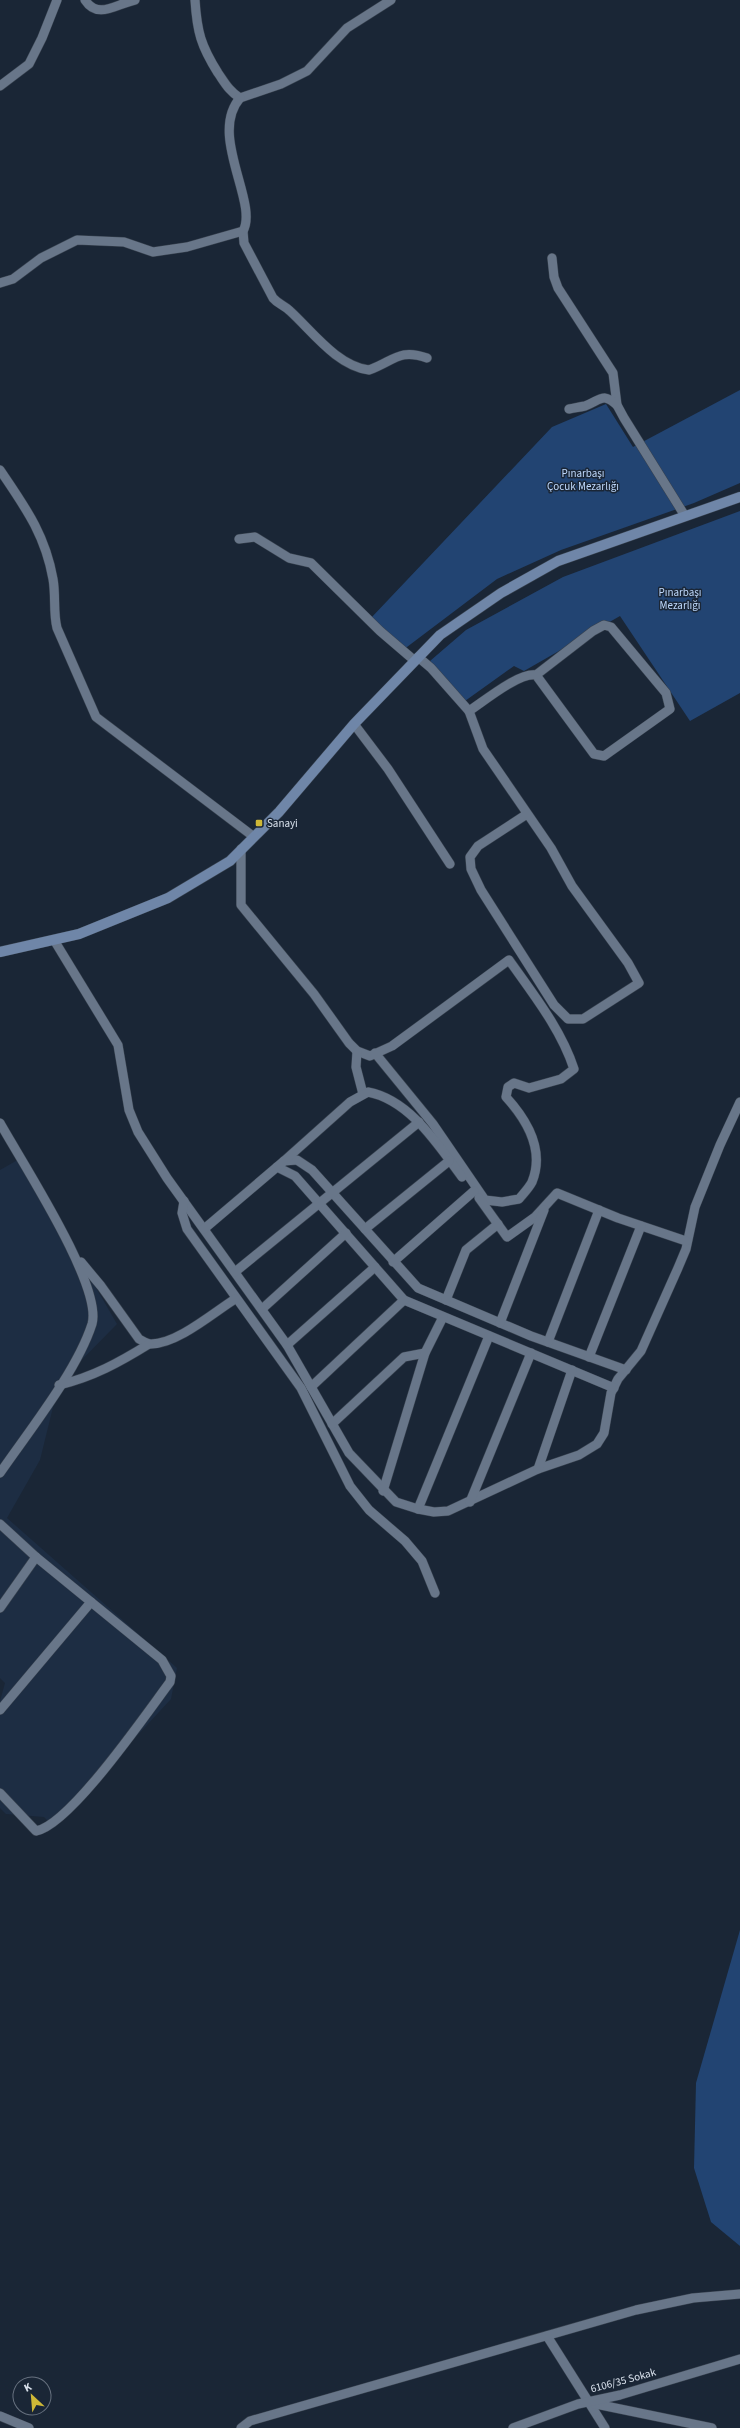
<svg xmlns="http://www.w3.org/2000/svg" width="740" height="2428" font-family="'Source Sans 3',sans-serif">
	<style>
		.built { fill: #1d2d43 }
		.green { fill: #224472 }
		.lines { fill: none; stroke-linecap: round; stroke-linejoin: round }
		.minor-casing { stroke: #38424f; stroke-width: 10 }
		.secondary-casing { stroke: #38424f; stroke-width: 11 }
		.minor { stroke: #687689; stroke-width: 9 }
		.secondary { stroke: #6f86a8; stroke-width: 10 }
		.poi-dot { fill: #ceb837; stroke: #1a2636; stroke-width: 1.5 }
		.labels { text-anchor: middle; stroke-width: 3; stroke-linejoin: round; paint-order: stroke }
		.park-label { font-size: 11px; fill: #bed8fb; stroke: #1a2636 }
		.poi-label { font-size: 11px; fill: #dae2ed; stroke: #1a2636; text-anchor: start }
		.street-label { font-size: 11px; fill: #dae2ed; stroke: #1a2636 }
	</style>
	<rect width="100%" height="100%" fill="#1a2636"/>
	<!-- built -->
	<path class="built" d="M 21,1158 L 117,1324 L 59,1383 L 40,1460 L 7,1518 L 177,1668 L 171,1699 L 121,1753 L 89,1793 L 54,1827 L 44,1817 L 6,1814 L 0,1808 L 0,1701 L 5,1683 L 0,1678 L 0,1170 Z"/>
	<!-- green -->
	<g class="green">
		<path d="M 740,390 L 740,483 L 694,503 L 561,550 L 497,579 L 403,650 L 371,618 L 552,427 L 606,404 L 633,447 Z"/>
		<path d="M 740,511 L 740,693 L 690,721 L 620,616 L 524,671 L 514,666 L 465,701 L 430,661 L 466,630 L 563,577 Z"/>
		<path d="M 740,1930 L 740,2246 L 711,2222 L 694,2168 L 696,2083 Z"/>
	</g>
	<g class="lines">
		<!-- minor casing -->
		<g class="minor-casing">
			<g id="minor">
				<path d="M 85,0 C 98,20 116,4 135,0"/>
				<path d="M 195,0 C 197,32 201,46 218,73 C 225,83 229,91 240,98 L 281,84 L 307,71 L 347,28 L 391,0"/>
				<path d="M 0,86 L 29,64 L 42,38 L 57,0"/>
				<path d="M 243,231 L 244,243 L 273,298 C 278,304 284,305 290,311 C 312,331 337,366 369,370 C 394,361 399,348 427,358"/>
				<path d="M 552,258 L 554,277 L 558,288 L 613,373 L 617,405 L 624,418 L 685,516"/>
				<path d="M 0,283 L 13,279 L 41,258 L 77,240 L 124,242 L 153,252 L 187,247 L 243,231 C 259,203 208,135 240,98"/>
				<path d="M 569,409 C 574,408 580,407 585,406 C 601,400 602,392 617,405"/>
				<path d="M 0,470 C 25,507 45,534 53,579 C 56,596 53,612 57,628 L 96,717 L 254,837"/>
				<path d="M 239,539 L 255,537 L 289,558 L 311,563 L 380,631 L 415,661"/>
				<path d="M 418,657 L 431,668 L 469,711 L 483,749 L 551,848 L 572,886 L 628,963 L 639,983 L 583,1019 L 568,1019 L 554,1005 L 481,890 L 471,869 L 470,857 L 478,846 L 527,814"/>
				<path d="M 469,711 C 483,702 519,672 536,675 L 594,754 L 604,756 L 670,709 L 666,693 L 611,627 L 604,625 L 593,631 L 536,675"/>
				<path d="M 354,724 L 388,769 L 450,864"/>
				<path d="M 241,849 L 241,905 L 314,994 L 349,1043 L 357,1051 L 370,1056 L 392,1046 L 509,960 C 533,994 561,1029 574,1069 L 561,1079 L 529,1088 L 514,1083 L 508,1087 L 506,1097 C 527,1120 545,1150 532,1182 C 529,1188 523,1194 519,1199 L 502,1202 L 485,1200 L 433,1124 L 375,1053"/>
				<path d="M 54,940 L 118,1045 L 129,1110 L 138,1132 L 167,1178 L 287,1345 L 349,1453 L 396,1502 L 418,1509 L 434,1512 L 448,1511 L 538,1469 L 579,1455 L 597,1444 L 604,1433 L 611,1393 L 618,1379 L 641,1351 L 678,1268 L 686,1249 L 695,1207 L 720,1145 L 740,1102"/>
				<path d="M 357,1051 L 356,1067 L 363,1094"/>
				<path d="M 0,1123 C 21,1161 103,1286 92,1324 C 77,1371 29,1431 0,1473"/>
				<path d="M 284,1161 L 297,1160 L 312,1170 L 418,1288 L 531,1336 L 626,1370"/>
				<path d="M 277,1167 L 295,1176 L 404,1300 L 614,1388"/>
				<path d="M 479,1198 L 507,1237 L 535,1217 L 557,1193 L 618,1218 L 686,1241"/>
				<path d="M 184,1201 L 182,1213 L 187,1229 L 301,1388 L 350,1486 L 369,1510 L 405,1541 L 422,1561 L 435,1593"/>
				<path d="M 204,1229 L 284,1161 L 350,1102 L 368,1092 C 410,1100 438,1145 462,1177"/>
				<path d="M 365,1229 L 449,1161"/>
				<path d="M 81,1262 L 101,1286 L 139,1339 C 143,1341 147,1344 151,1344 C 177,1344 213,1313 235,1299"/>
				<path d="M 393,1262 L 474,1191"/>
				<path d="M 235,1272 L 419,1122"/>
				<path d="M 446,1300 L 466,1250 L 498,1224"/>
				<path d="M 262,1309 L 346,1233"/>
				<path d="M 500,1323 L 544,1210"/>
				<path d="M 548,1342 L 599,1210"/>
				<path d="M 287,1345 L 375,1267"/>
				<path d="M 589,1357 L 641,1226"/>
				<path d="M 59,1385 C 93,1377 120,1362 149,1344"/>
				<path d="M 311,1387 L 404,1300"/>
				<path d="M 332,1424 L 404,1357 L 425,1353"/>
				<path d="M 538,1469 L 572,1370"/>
				<path d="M 383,1491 L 425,1353 L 443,1317"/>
				<path d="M 470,1502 L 531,1353"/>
				<path d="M 418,1509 L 489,1336"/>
				<path d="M 0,1524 L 36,1557 L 162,1660 L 171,1676 L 170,1682 C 146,1714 70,1825 36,1831 L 0,1793"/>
				<path d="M 0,1608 L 36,1557"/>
				<path d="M 0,1710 L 91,1602"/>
				<path d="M 547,2336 L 605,2428"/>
				<path d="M 591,2403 L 712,2428"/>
				<path d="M 0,2416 L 29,2428"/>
				<path d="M 241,2428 L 250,2421 L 636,2310 L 693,2298 L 740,2294"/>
				<path d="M 513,2428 L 578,2404 L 620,2395 L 740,2359"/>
			</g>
		</g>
		<!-- secondary casing -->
		<g class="secondary-casing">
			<path id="secondary" d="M 0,952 L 79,934 L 168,898 L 230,861 L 279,812 L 354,724 L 440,635 L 501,593 L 558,561 L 740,497"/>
		</g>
		<!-- minor -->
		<use href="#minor" class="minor"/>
		<!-- secondary -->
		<use href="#secondary" class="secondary"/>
	</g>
	<!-- markers -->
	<rect class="poi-dot" x="255" y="819" width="8" height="8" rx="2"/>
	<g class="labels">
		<!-- park labels -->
		<g class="park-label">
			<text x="583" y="477">Pınarbaşı<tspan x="583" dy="13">Çocuk Mezarlığı</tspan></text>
			<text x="680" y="596">Pınarbaşı<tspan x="680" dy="13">Mezarlığı</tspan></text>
		</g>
		<!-- poi labels -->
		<g class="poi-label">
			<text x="267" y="827">Sanayi</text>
		</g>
		<!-- street labels -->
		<g class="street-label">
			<text transform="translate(623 2380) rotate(-15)" y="4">6106/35 Sokak</text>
		</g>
	</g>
	<!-- north arrow -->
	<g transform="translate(32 2396) rotate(334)"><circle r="19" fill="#1a2636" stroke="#67717f"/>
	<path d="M0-3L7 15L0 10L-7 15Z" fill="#ceb837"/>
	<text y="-6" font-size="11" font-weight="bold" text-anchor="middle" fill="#dae2ed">K</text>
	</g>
</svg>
